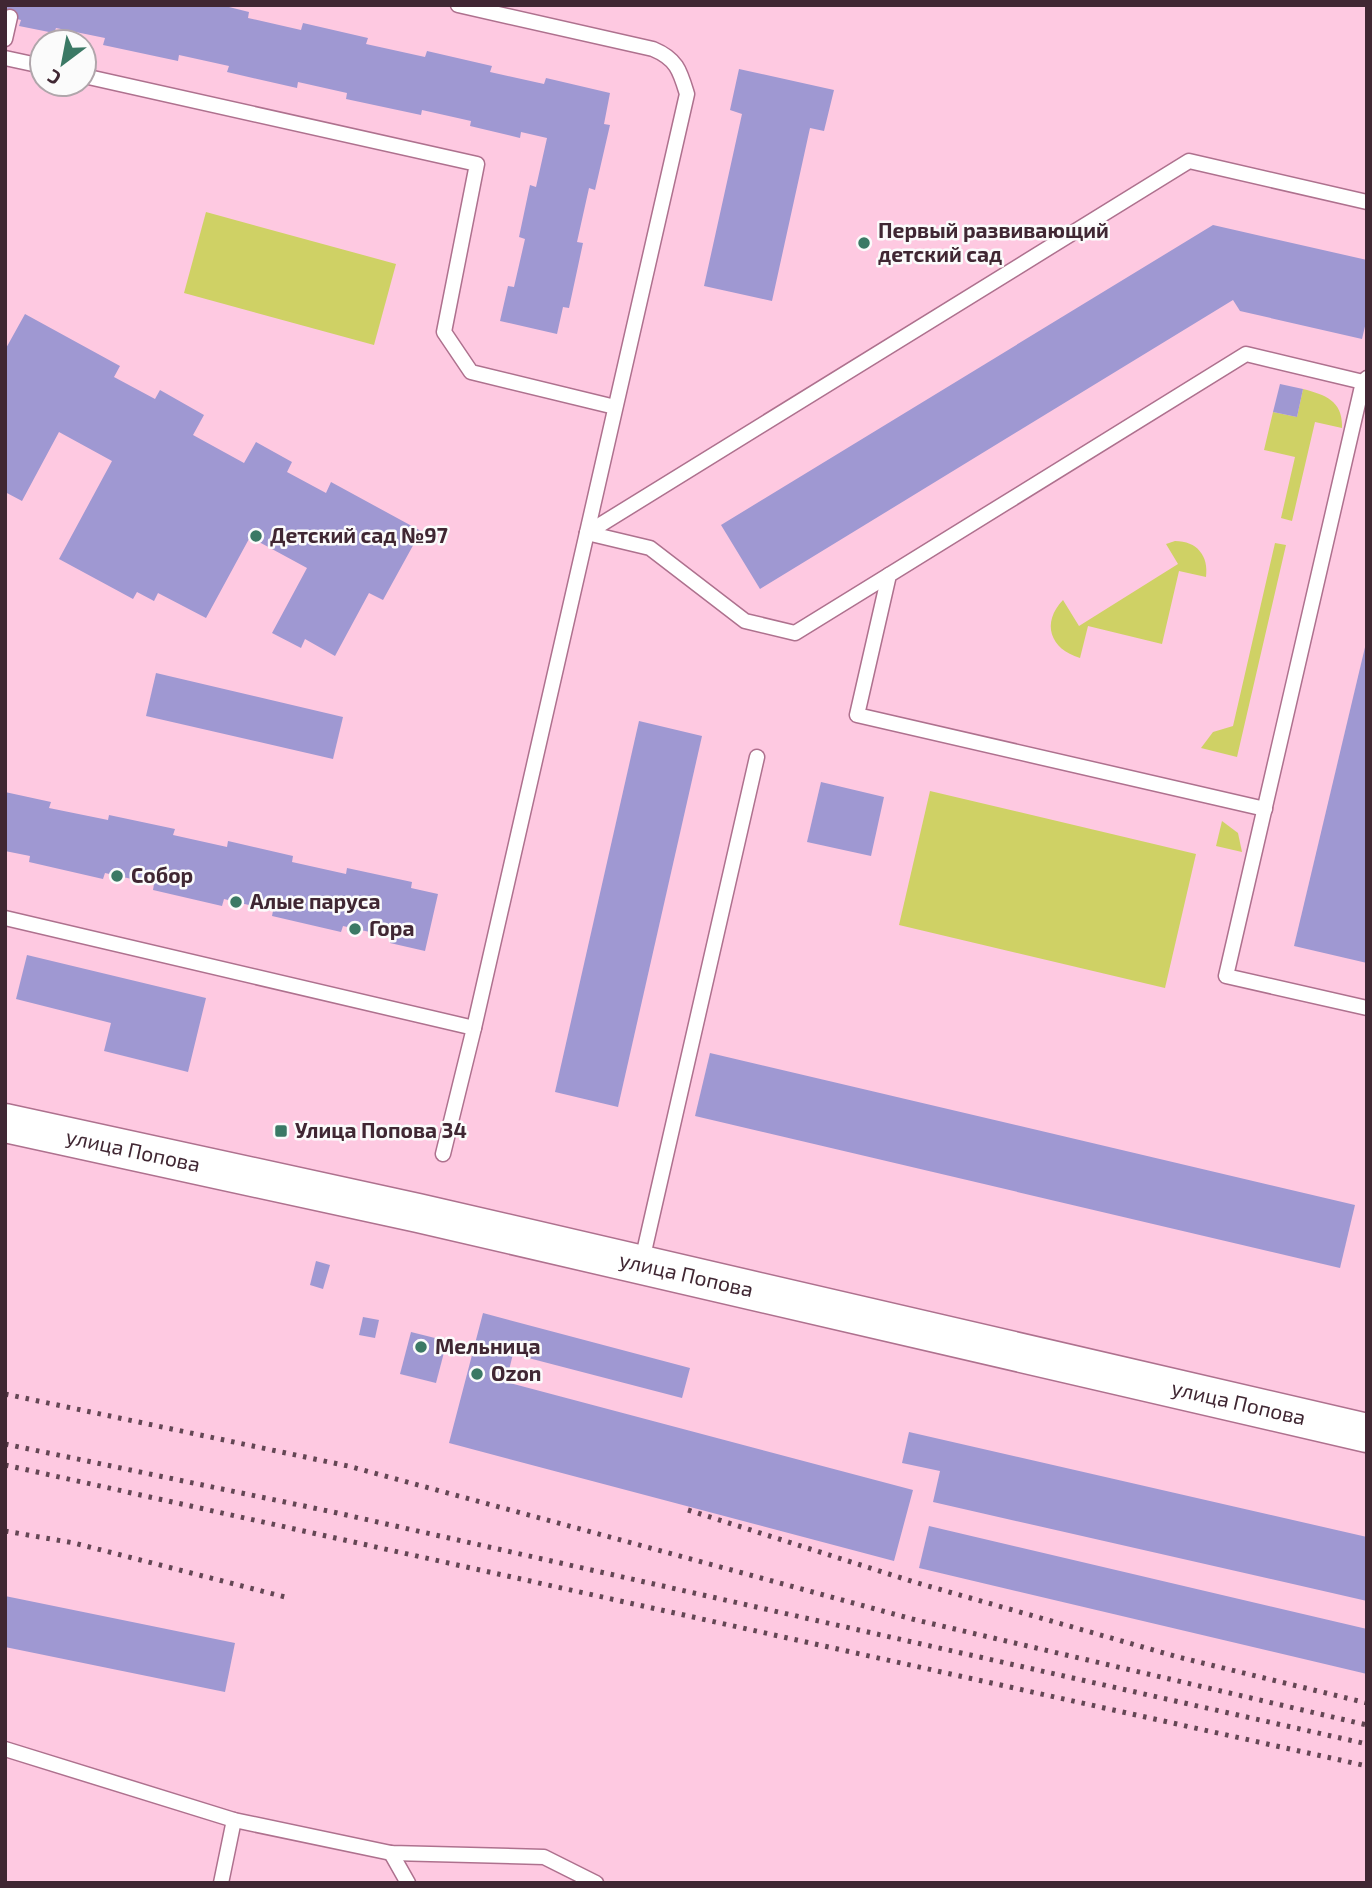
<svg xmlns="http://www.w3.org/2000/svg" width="1372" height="1888" font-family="'Exo 2',sans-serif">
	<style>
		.green { fill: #cfd165 }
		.building { fill: #9f98d2 }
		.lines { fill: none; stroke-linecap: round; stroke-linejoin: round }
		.lane-casing { stroke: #ae718e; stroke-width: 17 }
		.secondary-casing { stroke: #ae718e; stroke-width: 41 }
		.lane { stroke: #fff; stroke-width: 14 }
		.secondary { stroke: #fff; stroke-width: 38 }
		.rail { stroke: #644654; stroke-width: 5; stroke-dasharray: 3.5 7; stroke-linecap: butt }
		.poi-dot { fill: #3b7965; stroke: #fbfbfb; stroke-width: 2.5 }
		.labels { text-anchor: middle; stroke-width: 5; stroke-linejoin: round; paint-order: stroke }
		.poi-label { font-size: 21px; font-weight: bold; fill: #402733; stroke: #fbfbfb; text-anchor: start }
		.street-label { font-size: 21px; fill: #402733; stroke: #fbfbfb }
	</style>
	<rect width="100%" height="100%" fill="#fec9e1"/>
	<!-- green -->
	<g class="green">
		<path d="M 206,212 L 396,264 L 374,345 L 184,293 Z"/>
		<path d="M 1303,389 C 1326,395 1343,401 1342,428 L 1315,422 L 1292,521 L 1281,518 L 1295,457 L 1264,450 L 1273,412 L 1297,417 Z"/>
		<path d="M 1175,541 C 1197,541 1209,556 1206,577 L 1179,571 L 1162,644 L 1088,626 L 1080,658 C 1050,649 1041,623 1063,600 L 1079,626 L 1178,564 L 1166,544 Z"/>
		<path d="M 1275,543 L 1286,545 L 1237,757 L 1201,748 L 1213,732 L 1233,726 Z"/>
		<path d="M 930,791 L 1196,854 L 1165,988 L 899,925 Z"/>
		<path d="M 1222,821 L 1238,833 L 1242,852 L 1216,846 Z"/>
	</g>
	<!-- building -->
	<g class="building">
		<path d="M 5,5 L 221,5 L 249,12 L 248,18 L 301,30 L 303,23 L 368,38 L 366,44 L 425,57 L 427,51 L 492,66 L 490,72 L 544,84 L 546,78 L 610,93 L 604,124 L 610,125 L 595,190 L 589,188 L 577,242 L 583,243 L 569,308 L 563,307 L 557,334 L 500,321 L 508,286 L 514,287 L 525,239 L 519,237 L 530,185 L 536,187 L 547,138 L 521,132 L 520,138 L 470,126 L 471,121 L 422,110 L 421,115 L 346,99 L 347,93 L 298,82 L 297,88 L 227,72 L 229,66 L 179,55 L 178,61 L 103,45 L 105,38 L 56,28 L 54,33 L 19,26 L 21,20 L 5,16 Z"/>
		<path d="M 739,69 L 834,90 L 824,131 L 810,128 L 772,301 L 704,286 L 742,114 L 730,110 Z"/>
		<path d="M 1213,225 L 1367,260 L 1367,318 L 1362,339 L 1240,311 L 1233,300 L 760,589 L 721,525 Z"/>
		<path d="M 25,314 L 120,366 L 114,377 L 155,399 L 160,390 L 204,415 L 193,435 L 244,463 L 256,442 L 292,462 L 287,472 L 326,493 L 331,482 L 421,531 L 383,600 L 369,593 L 335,656 L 305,639 L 301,648 L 272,633 L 307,568 L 250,537 L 206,618 L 158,593 L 154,601 L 137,592 L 133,599 L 59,559 L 112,461 L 59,432 L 22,501 L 5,492 L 5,350 Z"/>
		<path d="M 1280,384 L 1303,389 L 1297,417 L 1273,412 Z"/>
		<path d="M 1366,643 L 1367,643 L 1367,963 L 1294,946 Z"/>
		<path d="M 156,673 L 343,717 L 333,759 L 146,716 Z"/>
		<path d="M 639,721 L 702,736 L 618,1107 L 555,1092 Z"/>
		<path d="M 821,782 L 884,797 L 871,856 L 807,842 Z"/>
		<path d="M 5,792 L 51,802 L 49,808 L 108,820 L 109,815 L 175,829 L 173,835 L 227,847 L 228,841 L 293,856 L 292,862 L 346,874 L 347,868 L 412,882 L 411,888 L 438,894 L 425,951 L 390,943 L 392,937 L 343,926 L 341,932 L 272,916 L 273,911 L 224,899 L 222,906 L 153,890 L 154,884 L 105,873 L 103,879 L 29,862 L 30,856 L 5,851 Z"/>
		<path d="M 27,955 L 206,998 L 188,1072 L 104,1051 L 111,1023 L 16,999 Z"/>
		<path d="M 710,1053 L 1355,1205 L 1340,1268 L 695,1116 Z"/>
		<path d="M 316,1261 L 330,1265 L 323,1289 L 310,1285 Z"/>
		<path d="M 483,1313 L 690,1368 L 682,1398 L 513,1354 L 506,1382 L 913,1490 L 894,1561 L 449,1443 Z"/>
		<path d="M 363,1317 L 379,1320 L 375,1338 L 359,1335 Z"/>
		<path d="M 411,1332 L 447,1341 L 436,1383 L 400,1374 Z"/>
		<path d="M 909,1432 L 1367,1537 L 1367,1601 L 933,1502 L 940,1471 L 902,1463 Z"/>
		<path d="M 929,1526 L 1367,1629 L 1367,1674 L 919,1568 Z"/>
		<path d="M 5,1596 L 235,1643 L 225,1692 L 5,1647 Z"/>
	</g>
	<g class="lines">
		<!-- lane casing -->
		<g class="lane-casing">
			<g id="lane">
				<path d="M 458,5 L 653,49 C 677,59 680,71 687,94 L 474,1028"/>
				<path d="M 5,39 L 10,17"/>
				<path d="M 5,58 L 42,66"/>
				<path d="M 84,76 L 477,164 L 444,332 L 471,372 L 615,407"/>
				<path d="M 1367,378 L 1363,382 L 1226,976 L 1367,1008"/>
				<path d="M 587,533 L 1189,161 L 1367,202"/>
				<path d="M 587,533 L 650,548 L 745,621 L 795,633 L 889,575"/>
				<path d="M 1265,809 L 857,715 L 889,575 L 1246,354 L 1363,382"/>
				<path d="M 5,918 L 474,1028 L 443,1154"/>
				<path d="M 641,1265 L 757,757"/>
				<path d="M 5,1749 L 234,1820 L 391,1853 L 544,1857 L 596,1883"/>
				<path d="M 391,1853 L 408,1883"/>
				<path d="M 221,1883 L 234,1820"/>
			</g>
		</g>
		<!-- secondary casing -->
		<g class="secondary-casing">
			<g id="secondary">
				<path id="s1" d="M 5,1123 L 418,1213 L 1367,1433"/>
			</g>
		</g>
		<!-- lane -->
		<use href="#lane" class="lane"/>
		<!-- secondary -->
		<use href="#secondary" class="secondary"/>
		<!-- rail -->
		<g class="rail">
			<path d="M 5,1394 L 348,1466 L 916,1620 L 1367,1725"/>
			<path d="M 5,1444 L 333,1512 L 1367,1744"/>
			<path d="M 5,1465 L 1367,1766"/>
			<path d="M 688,1510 L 914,1582 L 1178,1657 L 1367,1703"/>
			<path d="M 5,1531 L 74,1543 L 289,1598"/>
		</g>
	</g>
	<!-- markers -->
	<g class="poi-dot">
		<circle cx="864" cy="243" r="7"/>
		<circle cx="256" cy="536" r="7"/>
		<circle cx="117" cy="876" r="7"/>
		<circle cx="236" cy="902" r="7"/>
		<circle cx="355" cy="929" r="7"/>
		<rect x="274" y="1124" width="14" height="14" rx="3.5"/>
		<circle cx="421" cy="1347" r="7"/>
		<circle cx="477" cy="1374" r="7"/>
	</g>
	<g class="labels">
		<!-- poi labels -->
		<g class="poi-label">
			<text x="878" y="238">Первый развивающий<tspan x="878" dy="24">детский сад</tspan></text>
			<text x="270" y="543">Детский сад №97</text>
			<text x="131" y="883">Собор</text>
			<text x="250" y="909">Алые паруса</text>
			<text x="369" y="936">Гора</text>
			<text x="295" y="1138">Улица Попова 34</text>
			<text x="435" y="1354">Мельница</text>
			<text x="491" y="1381">Ozon</text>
		</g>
		<!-- street labels -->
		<g class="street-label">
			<text dy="7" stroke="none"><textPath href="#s1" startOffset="131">улица Попова</textPath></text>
			<text dy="7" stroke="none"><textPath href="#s1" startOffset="698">улица Попова</textPath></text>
			<text dy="7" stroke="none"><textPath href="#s1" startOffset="1265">улица Попова</textPath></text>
		</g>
	</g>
	<!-- border -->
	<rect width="1372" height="1888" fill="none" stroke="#402733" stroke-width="14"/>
	<!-- north arrow -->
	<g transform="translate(63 63) rotate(212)"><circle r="33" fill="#fbfbfb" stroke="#b0a6ab" stroke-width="2"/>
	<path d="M0-5L12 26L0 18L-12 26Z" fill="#3b7965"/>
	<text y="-10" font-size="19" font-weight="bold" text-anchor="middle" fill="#402733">С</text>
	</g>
</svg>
